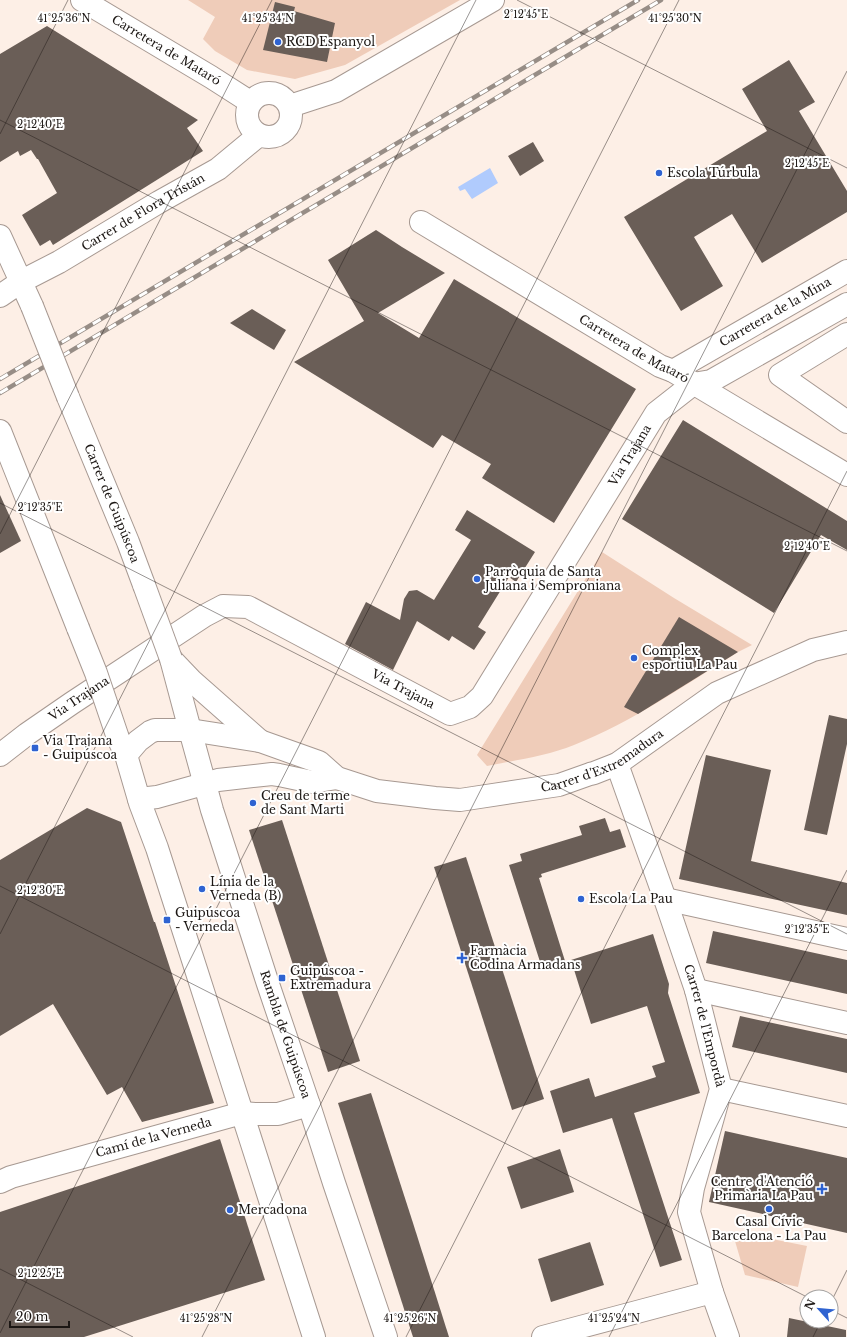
<svg xmlns="http://www.w3.org/2000/svg" width="847" height="1337" font-family="'Libre Baskerville',serif">
	<style>
		.green { fill: #efccb9 }
		.water { fill: #b0cbfd }
		.building { fill: #6a5e57 }
		.lines { fill: none; stroke-linecap: round; stroke-linejoin: round }
		.minor-casing { stroke: #a79992; stroke-width: 24 }
		.major-casing { stroke: #a79992; stroke-width: 24 }
		.minor { stroke: #fff; stroke-width: 22 }
		.major { stroke: #fff; stroke-width: 22 }
		.rail-casing { stroke: #978d86; stroke-width: 4.5 }
		.rail { stroke: #fff; stroke-width: 3; stroke-dasharray: 9; stroke-linecap: butt }
		.major-bridge-casing { stroke: #a79992; stroke-width: 24; stroke-linecap: butt }
		.major-bridge { stroke: #fff; stroke-width: 22 }
		.ticks { fill: none; stroke: #1c1714; stroke-width: 1; stroke-opacity: 0.45 }
		.poi-dot { fill: #2f63d1; stroke: #fff; stroke-width: 1.5 }
		.labels { text-anchor: middle; stroke-width: 4; stroke-linejoin: round; paint-order: stroke }
		.poi-label { font-size: 12px; fill: #1c1714; stroke: #fff; text-anchor: start }
		.street-label { font-size: 12px; fill: #1c1714; stroke: #fff }
		.ticks-label { font-size: 10px; text-anchor: middle; fill: #1c1714; stroke: #fff; stroke-width: 4; stroke-linejoin: round; paint-order: stroke }
	</style>
	<rect width="100%" height="100%" fill="#fdefe6"/>
	<!-- green -->
	<g class="green">
		<path d="M 188,0 L 460,0 L 345,65 L 295,79 L 247,70 L 215,51 L 203,39 L 215,17 Z"/>
		<path d="M 602,552 L 674,598 L 752,645 L 738,652 C 685,685 632,722 574,745 C 547,756 516,760 487,766 L 477,755 Z"/>
		<path d="M 732,1231 L 807,1246 L 798,1287 L 745,1275 Z"/>
	</g>
	<!-- water -->
	<path class="water" d="M 490,168 L 498,183 L 472,199 L 465,189 L 460,191 L 458,187 Z"/>
	<!-- building -->
	<g class="building">
		<path d="M 275,2 L 295,7 L 294,11 L 335,23 L 327,62 L 263,50 Z"/>
		<path d="M 47,26 L 198,120 L 187,128 L 203,151 L 53,245 L 50,240 L 40,246 L 22,215 L 57,193 L 38,159 L 37,159 L 31,150 L 20,156 L 18,151 L 0,162 L 0,54 Z"/>
		<path d="M 789,60 L 815,102 L 799,111 L 847,191 L 847,212 L 762,263 L 732,214 L 694,237 L 723,286 L 681,311 L 624,217 L 767,131 L 742,89 Z"/>
		<path d="M 533,142 L 544,161 L 520,176 L 508,156 Z"/>
		<path d="M 376,230 L 402,247 L 445,273 L 378,313 L 419,338 L 454,279 L 636,389 L 554,523 L 482,478 L 491,464 L 442,435 L 433,448 L 294,362 L 364,321 L 328,260 Z"/>
		<path d="M 252,309 L 286,330 L 274,350 L 230,323 Z"/>
		<path d="M 683,420 L 847,521 L 847,550 L 821,535 L 774,613 L 622,519 Z"/>
		<path d="M 0,495 L 21,541 L 0,553 Z"/>
		<path d="M 467,510 L 535,552 L 516,582 L 509,577 L 478,627 L 486,632 L 474,650 L 452,636 L 449,641 L 417,621 L 393,670 L 345,644 L 366,602 L 400,620 L 404,599 L 409,591 L 417,590 L 434,600 L 471,540 L 455,530 Z"/>
		<path d="M 679,617 L 738,652 L 638,714 L 624,707 Z"/>
		<path d="M 829,715 L 847,719 L 847,744 L 827,835 L 804,830 Z"/>
		<path d="M 706,755 L 771,770 L 751,861 L 847,883 L 847,915 L 679,879 Z"/>
		<path d="M 87,808 L 121,822 L 154,922 L 155,922 L 214,1103 L 142,1122 L 122,1087 L 107,1095 L 53,1004 L 0,1036 L 0,860 Z"/>
		<path d="M 605,818 L 610,832 L 620,829 L 626,847 L 541,874 L 542,877 L 539,878 L 565,961 L 542,968 L 509,865 L 522,861 L 520,854 L 582,835 L 579,826 Z"/>
		<path d="M 282,820 L 360,1061 L 328,1072 L 249,830 Z"/>
		<path d="M 466,857 L 544,1099 L 512,1110 L 434,867 Z"/>
		<path d="M 713,931 L 847,960 L 847,994 L 706,963 Z"/>
		<path d="M 653,934 L 669,984 L 668,993 L 700,1093 L 634,1113 L 682,1260 L 660,1267 L 612,1118 L 563,1133 L 550,1091 L 589,1078 L 595,1097 L 656,1077 L 652,1066 L 665,1062 L 647,1006 L 591,1024 L 571,960 Z"/>
		<path d="M 740,1016 L 847,1039 L 847,1073 L 732,1047 Z"/>
		<path d="M 371,1093 L 413,1223 L 449,1337 L 413,1337 L 338,1103 Z"/>
		<path d="M 725,1131 L 847,1158 L 847,1233 L 709,1202 Z"/>
		<path d="M 220,1139 L 265,1280 L 84,1337 L 0,1337 L 0,1212 Z"/>
		<path d="M 560,1149 L 574,1192 L 521,1209 L 507,1167 Z"/>
		<path d="M 590,1242 L 604,1285 L 551,1302 L 538,1259 Z"/>
		<path d="M 789,1318 L 846,1330 L 846,1337 L 787,1337 Z"/>
	</g>
	<g class="lines">
		<!-- minor casing -->
		<g class="minor-casing">
			<g id="minor">
				<path id="s1" d="M 82,0 L 211,77 L 250,102"/>
				<circle cx="269" cy="115" r="22"/>
				<path d="M 290,106 L 336,91 L 493,0"/>
				<path id="s2" d="M 421,222 L 660,366 L 673,371 L 847,475"/>
				<path id="s3" d="M 0,296 L 22,281 L 59,262 L 159,202 L 218,169 L 259,135"/>
				<path d="M 847,334 L 780,375 L 847,422"/>
				<path id="s4" d="M 673,371 L 847,271"/>
				<path d="M 171,659 L 192,681 L 260,741"/>
				<path id="s5" d="M 190,730 L 212,810 L 268,984 L 309,1105 L 334,1183 L 386,1337"/>
				<path id="s6" d="M 0,755 L 27,734 L 72,703 L 204,616 L 223,606 L 248,607 L 450,714 L 470,707 L 482,696 L 656,413 L 693,384 L 711,381 L 847,304"/>
				<path id="s7" d="M 617,764 L 665,899 L 696,990 L 721,1089 L 693,1188 L 689,1212 L 712,1292 L 728,1337"/>
				<path d="M 139,799 L 157,797 L 218,780 L 272,774 L 279,775 L 312,782 L 337,778"/>
				<path d="M 665,899 L 847,939"/>
				<path d="M 696,990 L 847,1023"/>
				<path d="M 721,1089 L 847,1116"/>
				<path id="s8" d="M 0,1182 L 11,1177 L 242,1113 L 255,1114 L 278,1114 L 309,1105"/>
				<path id="s9" d="M 314,1337 L 157,848 L 140,803 L 126,755 L 138,741 L 150,732 L 155,730 L 190,730 L 260,741 L 319,762 L 337,778 L 377,791 L 435,798 L 460,800 L 559,785 L 590,774 L 594,773 L 617,764 L 717,693 L 813,650 L 847,642"/>
				<path d="M 543,1337 L 712,1292"/>
			</g>
		</g>
		<!-- major casing -->
		<g class="major-casing">
			<g id="major">
				<path d="M 0,236 L 32,306"/>
				<path id="s10" d="M 68,397 L 128,542 L 144,585"/>
				<path d="M 0,431 L 78,628"/>
				<path d="M 171,659 L 190,730"/>
				<path d="M 118,738 L 126,755"/>
			</g>
		</g>
		<!-- minor -->
		<use href="#minor" class="minor"/>
		<!-- major -->
		<use href="#major" class="major"/>
		<!-- rail casing -->
		<g class="rail-casing">
			<g id="rail">
				<path d="M 0,379 L 638,0"/>
				<path d="M 0,393 L 661,0"/>
			</g>
		</g>
		<!-- rail -->
		<use href="#rail" class="rail"/>
		<!-- major-bridge casing -->
		<g class="major-bridge-casing">
			<g id="major-bridge">
				<path d="M 32,306 L 68,397"/>
				<path d="M 144,585 L 171,659"/>
				<path d="M 78,628 L 96,673 L 118,738"/>
			</g>
		</g>
		<!-- major-bridge -->
		<use href="#major-bridge" class="major-bridge"/>
	</g>
	<!-- ticks -->
	<path class="ticks" d="M 517,0 L 847,168M 0,120 L 847,551M 0,134 L 68,0M 0,503 L 847,934M 0,534 L 272,0M 0,886 L 807,1297M 0,934 L 476,0M 0,1269 L 133,1337M 831,1302 L 847,1270M 831,1310 L 847,1318M 0,1333 L 679,0M 202,1337 L 847,71M 406,1337 L 847,471M 609,1337 L 847,870M 813,1337 L 821,1321"/>
	<!-- markers -->
	<g class="poi-dot">
		<circle cx="278" cy="42" r="4"/>
		<circle cx="659" cy="173" r="4"/>
		<circle cx="477" cy="579" r="4"/>
		<circle cx="634" cy="658" r="4"/>
		<rect x="31" y="744" width="8" height="8" rx="2"/>
		<circle cx="253" cy="803" r="4"/>
		<circle cx="202" cy="889" r="4"/>
		<circle cx="581" cy="899" r="4"/>
		<rect x="163" y="916" width="8" height="8" rx="2"/>
		<path d="M460 952h4v4h4v4h-4v4h-4v-4h-4v-4h4z"/>
		<rect x="278" y="974" width="8" height="8" rx="2"/>
		<path d="M820 1183h4v4h4v4h-4v4h-4v-4h-4v-4h4z"/>
		<circle cx="769" cy="1209" r="4"/>
		<circle cx="230" cy="1210" r="4"/>
	</g>
	<g class="labels">
		<!-- poi labels -->
		<g class="poi-label">
			<text x="286" y="46">RCD Espanyol</text>
			<text x="667" y="177">Escola Túrbula</text>
			<text x="485" y="576">Parròquia de Santa<tspan x="485" dy="14">Juliana i Semproniana</tspan></text>
			<text x="642" y="655">Complex<tspan x="642" dy="14">esportiu La Pau</tspan></text>
			<text x="43" y="745">Via Trajana<tspan x="43" dy="14">- Guipúscoa</tspan></text>
			<text x="261" y="800">Creu de terme<tspan x="261" dy="14">de Sant Marti</tspan></text>
			<text x="210" y="886">Línia de la<tspan x="210" dy="14">Verneda (B)</tspan></text>
			<text x="589" y="903">Escola La Pau</text>
			<text x="175" y="917">Guipúscoa<tspan x="175" dy="14">- Verneda</tspan></text>
			<text x="470" y="955">Farmàcia<tspan x="470" dy="14">Codina Armadans</tspan></text>
			<text x="290" y="975">Guipúscoa -<tspan x="290" dy="14">Extremadura</tspan></text>
			<text x="813" y="1186" text-anchor="end">Centre d'Atenció<tspan x="813" dy="14">Primària La Pau</tspan></text>
			<text x="238" y="1214">Mercadona</text>
			<text x="769" y="1226" text-anchor="middle">Casal Cívic<tspan x="769" dy="14">Barcelona - La Pau</tspan></text>
		</g>
		<!-- street labels -->
		<g class="street-label">
			<text dy="4" stroke="none"><textPath href="#s1" startOffset="98">Carretera de Mataró</textPath></text>
			<text dy="4" stroke="none"><textPath href="#s3" startOffset="166">Carrer de Flora Tristán</textPath></text>
			<text dy="4" stroke="none"><textPath href="#s4" startOffset="118">Carretera de la Mina</textPath></text>
			<text dy="4" stroke="none"><textPath href="#s2" startOffset="248">Carretera de Mataró</textPath></text>
			<text dy="4" stroke="none"><textPath href="#s6" startOffset="842">Via Trajana</textPath></text>
			<text dy="4" stroke="none"><textPath href="#s10" startOffset="115">Carrer de Guipúscoa</textPath></text>
			<text dy="4" stroke="none"><textPath href="#s6" startOffset="469">Via Trajana</textPath></text>
			<text dy="4" stroke="none"><textPath href="#s6" startOffset="97">Via Trajana</textPath></text>
			<text dy="4" stroke="none"><textPath href="#s9" startOffset="1118">Carrer d'Extremadura</textPath></text>
			<text dy="4" stroke="none"><textPath href="#s7" startOffset="276">Carrer de l'Empordà</textPath></text>
			<text dy="4" stroke="none"><textPath href="#s5" startOffset="319">Rambla de Guipúscoa</textPath></text>
			<text dy="4" stroke="none"><textPath href="#s8" startOffset="160">Camí de la Verneda</textPath></text>
		</g>
	</g>
	<g class="ticks-label">
		<text x="526" y="18">2°12'45"E</text>
		<text x="64" y="22">41°25'36"N</text>
		<text x="268" y="22">41°25'34"N</text>
		<text x="675" y="22">41°25'30"N</text>
		<text x="40" y="128">2°12'40"E</text>
		<text x="807" y="167">2°12'45"E</text>
		<text x="40" y="511">2°12'35"E</text>
		<text x="807" y="550">2°12'40"E</text>
		<text x="40" y="894">2°12'30"E</text>
		<text x="807" y="933">2°12'35"E</text>
		<text x="40" y="1277">2°12'25"E</text>
		<text x="206" y="1322">41°25'28"N</text>
		<text x="410" y="1322">41°25'26"N</text>
		<text x="614" y="1322">41°25'24"N</text>
	</g>
	<!-- north arrow -->
	<g transform="translate(819 1309) rotate(297)"><circle r="19" fill="#ffffff" stroke="#a4a2a1"/>
	<path d="M0-3L7 15L0 10L-7 15Z" fill="#2f63d1"/>
	<text y="-6" font-size="11" font-weight="bold" text-anchor="middle" fill="#1c1714">N</text>
	</g>
	<!-- scale -->
	<path d="M10 1321v6h59v-6" fill="none" stroke="#1c1714" stroke-width="2"/>
	<text x="16" y="1321" font-size="12" fill="#1c1714" stroke="#ffffff" stroke-width="3" paint-order="stroke">20 m</text>
</svg>
